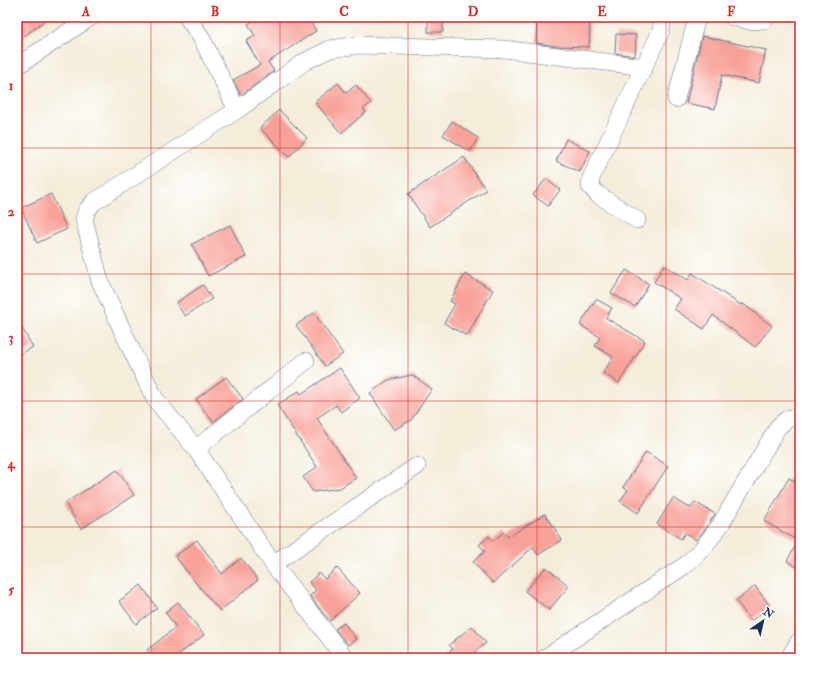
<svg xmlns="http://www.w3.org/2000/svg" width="817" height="675" font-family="'IM FELL Double Pica',serif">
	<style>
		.building { fill: #f8a199 }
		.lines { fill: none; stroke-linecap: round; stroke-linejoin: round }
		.minor-casing { stroke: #677289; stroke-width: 18 }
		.minor { stroke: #fff; stroke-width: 17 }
		.grid { fill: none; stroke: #d62828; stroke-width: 1; stroke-opacity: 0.55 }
		.neatline { fill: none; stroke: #d62828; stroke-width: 1.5 }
		.grid-label { font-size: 13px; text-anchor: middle; font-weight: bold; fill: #d62828 }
	</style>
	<rect width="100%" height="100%" fill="#fff"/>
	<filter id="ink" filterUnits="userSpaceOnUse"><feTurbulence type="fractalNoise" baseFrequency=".025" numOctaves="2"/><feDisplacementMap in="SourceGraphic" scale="8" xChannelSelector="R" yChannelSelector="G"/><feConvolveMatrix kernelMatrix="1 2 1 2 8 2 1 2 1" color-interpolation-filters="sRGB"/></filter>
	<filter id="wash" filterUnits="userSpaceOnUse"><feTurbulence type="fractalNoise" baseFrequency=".012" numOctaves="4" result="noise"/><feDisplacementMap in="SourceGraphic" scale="16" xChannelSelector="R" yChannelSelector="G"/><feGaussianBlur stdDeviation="0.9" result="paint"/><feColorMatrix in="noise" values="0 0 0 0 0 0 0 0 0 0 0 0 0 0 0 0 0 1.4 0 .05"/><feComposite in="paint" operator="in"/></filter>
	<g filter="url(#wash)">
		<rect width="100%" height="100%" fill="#f4edda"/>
		<g id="blocks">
			<!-- building -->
			<g class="building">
				<path d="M 17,17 L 49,17 L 17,42 Z"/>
				<path d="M 259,17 L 307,17 L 316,31 L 268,62 L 274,71 L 241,95 L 233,80 L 260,65 L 246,41 L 255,36 L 248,24 Z"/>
				<rect x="428" y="17" width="15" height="15"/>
				<path d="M 537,17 L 590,17 L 589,47 L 555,46 L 536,43 Z"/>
				<path d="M 616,34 L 636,35 L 635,56 L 615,53 Z"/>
				<path d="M 702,36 L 766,50 L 759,83 L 722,75 L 715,109 L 686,103 Z"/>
				<path d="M 338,83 L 346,93 L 356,85 L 371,103 L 363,109 L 366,112 L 341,133 L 315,102 Z"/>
				<path d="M 279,110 L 307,138 L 289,157 L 260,128 Z"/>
				<path d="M 452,121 L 478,138 L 470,152 L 443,135 Z"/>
				<path d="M 566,139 L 590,151 L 580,172 L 556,161 Z"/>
				<path d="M 464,157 L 486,190 L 430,227 L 408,194 Z"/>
				<path d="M 546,179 L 560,190 L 548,206 L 533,195 Z"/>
				<path d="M 51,194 L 67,229 L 37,243 L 21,208 Z"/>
				<path d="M 230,225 L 246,257 L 208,276 L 192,244 Z"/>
				<path d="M 664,265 L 688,280 L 692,273 L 741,305 L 742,303 L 772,326 L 755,347 L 713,315 L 704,329 L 674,309 L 681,299 L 654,282 Z"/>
				<path d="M 626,270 L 649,284 L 635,307 L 611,293 Z"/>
				<path d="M 465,274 L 493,290 L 467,336 L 444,323 L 455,304 L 450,301 Z"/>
				<path d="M 203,285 L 212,299 L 185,316 L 176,303 Z"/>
				<path d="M 596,299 L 612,308 L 606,318 L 645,341 L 619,383 L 603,373 L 613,357 L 595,346 L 600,337 L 580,325 Z"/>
				<path d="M 314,313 L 343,354 L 325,366 L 296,325 Z"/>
				<path d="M 17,320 L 33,347 L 17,356 Z"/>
				<path d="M 340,368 L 360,398 L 341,412 L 336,405 L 317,418 L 356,478 L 340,488 L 313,492 L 303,477 L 317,467 L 277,405 L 299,391 L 301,394 Z"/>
				<path d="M 412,375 L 432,389 L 411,420 L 394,430 L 370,393 L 388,380 Z"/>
				<path d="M 226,377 L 243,399 L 213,422 L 196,399 Z"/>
				<path d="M 646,452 L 668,466 L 638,513 L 620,501 L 628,490 L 623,487 Z"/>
				<path d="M 117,470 L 134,495 L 81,529 L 65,503 Z"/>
				<path d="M 789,478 L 800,484 L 800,569 L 787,561 L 798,541 L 764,521 Z"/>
				<path d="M 673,498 L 690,508 L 695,502 L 715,514 L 707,527 L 696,540 L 685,533 L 681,539 L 657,524 Z"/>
				<path d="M 545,514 L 562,540 L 538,555 L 533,547 L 493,583 L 473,562 L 485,551 L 479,545 L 489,536 L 493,541 L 504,532 L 508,537 Z"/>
				<path d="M 197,540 L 222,574 L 241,558 L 258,580 L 220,611 L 196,583 L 175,556 Z"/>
				<path d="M 546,567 L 569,586 L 549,610 L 525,591 Z"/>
				<path d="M 337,568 L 360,593 L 330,621 L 323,613 L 310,596 L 316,590 L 309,582 L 319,573 L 325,579 Z"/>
				<path d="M 141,585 L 157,608 L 136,624 L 119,601 Z"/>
				<path d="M 755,586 L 770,606 L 751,621 L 736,601 Z"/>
				<path d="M 178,602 L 204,635 L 174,658 L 153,658 L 147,650 L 176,627 L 165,612 Z"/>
				<path d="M 344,623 L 356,639 L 348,645 L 335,629 Z"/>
				<path d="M 472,626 L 486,643 L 467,658 L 443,658 L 453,649 L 449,645 Z"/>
			</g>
		</g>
	</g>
	<g filter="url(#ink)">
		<use href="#blocks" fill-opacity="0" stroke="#677289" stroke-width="1"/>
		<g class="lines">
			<!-- minor casing -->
			<g class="minor-casing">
				<g id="minor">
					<path d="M 187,17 L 201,37 L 237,110"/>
					<path d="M 733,17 L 750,21 L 764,20 L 766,17"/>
					<path d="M 17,66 L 91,17"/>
					<path d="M 676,99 L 697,17"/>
					<path d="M 637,220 L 597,194 L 590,186 L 591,178 L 661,31 L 663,17"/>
					<path d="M 196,449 L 306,361"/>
					<path d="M 273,564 L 417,466"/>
					<path d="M 345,658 L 273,564 L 196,449 L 155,399 L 131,349 L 100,281 L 84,219 L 87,210 L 94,202 L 237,110 L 304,62 L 330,49 L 359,45 L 503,49 L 644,67"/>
					<path d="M 545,658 L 687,564 L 703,548 L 719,527 L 778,427 L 787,419 L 800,415"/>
					<path d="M 789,658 L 800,640"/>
				</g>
			</g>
			<!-- minor -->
			<use href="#minor" class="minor"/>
		</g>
	</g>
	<!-- grid -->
	<path class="grid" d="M 151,17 L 151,658M 280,17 L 280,658M 408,17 L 408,658M 537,17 L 537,658M 666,17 L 666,658M 17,148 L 800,148M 17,274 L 800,274M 17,401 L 800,401M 17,527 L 800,527"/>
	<!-- margin -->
	<rect width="817" height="675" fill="none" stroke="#fff" stroke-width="44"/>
	<!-- north arrow -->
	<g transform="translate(763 621) rotate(34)" stroke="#ffffff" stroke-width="3" paint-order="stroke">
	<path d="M0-3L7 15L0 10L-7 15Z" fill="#1b2f5e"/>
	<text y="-6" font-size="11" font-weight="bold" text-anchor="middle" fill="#1b2f5e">N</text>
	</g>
	<rect x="22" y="22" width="773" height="631" class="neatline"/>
	<g class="grid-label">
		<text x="86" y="16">A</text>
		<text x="215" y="16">B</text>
		<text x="344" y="16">C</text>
		<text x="473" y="16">D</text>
		<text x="602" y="16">E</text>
		<text x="731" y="16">F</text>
		<text x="11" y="90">1</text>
		<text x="11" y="216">2</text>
		<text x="11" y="342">3</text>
		<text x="11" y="468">4</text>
		<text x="11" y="594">5</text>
	</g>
</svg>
